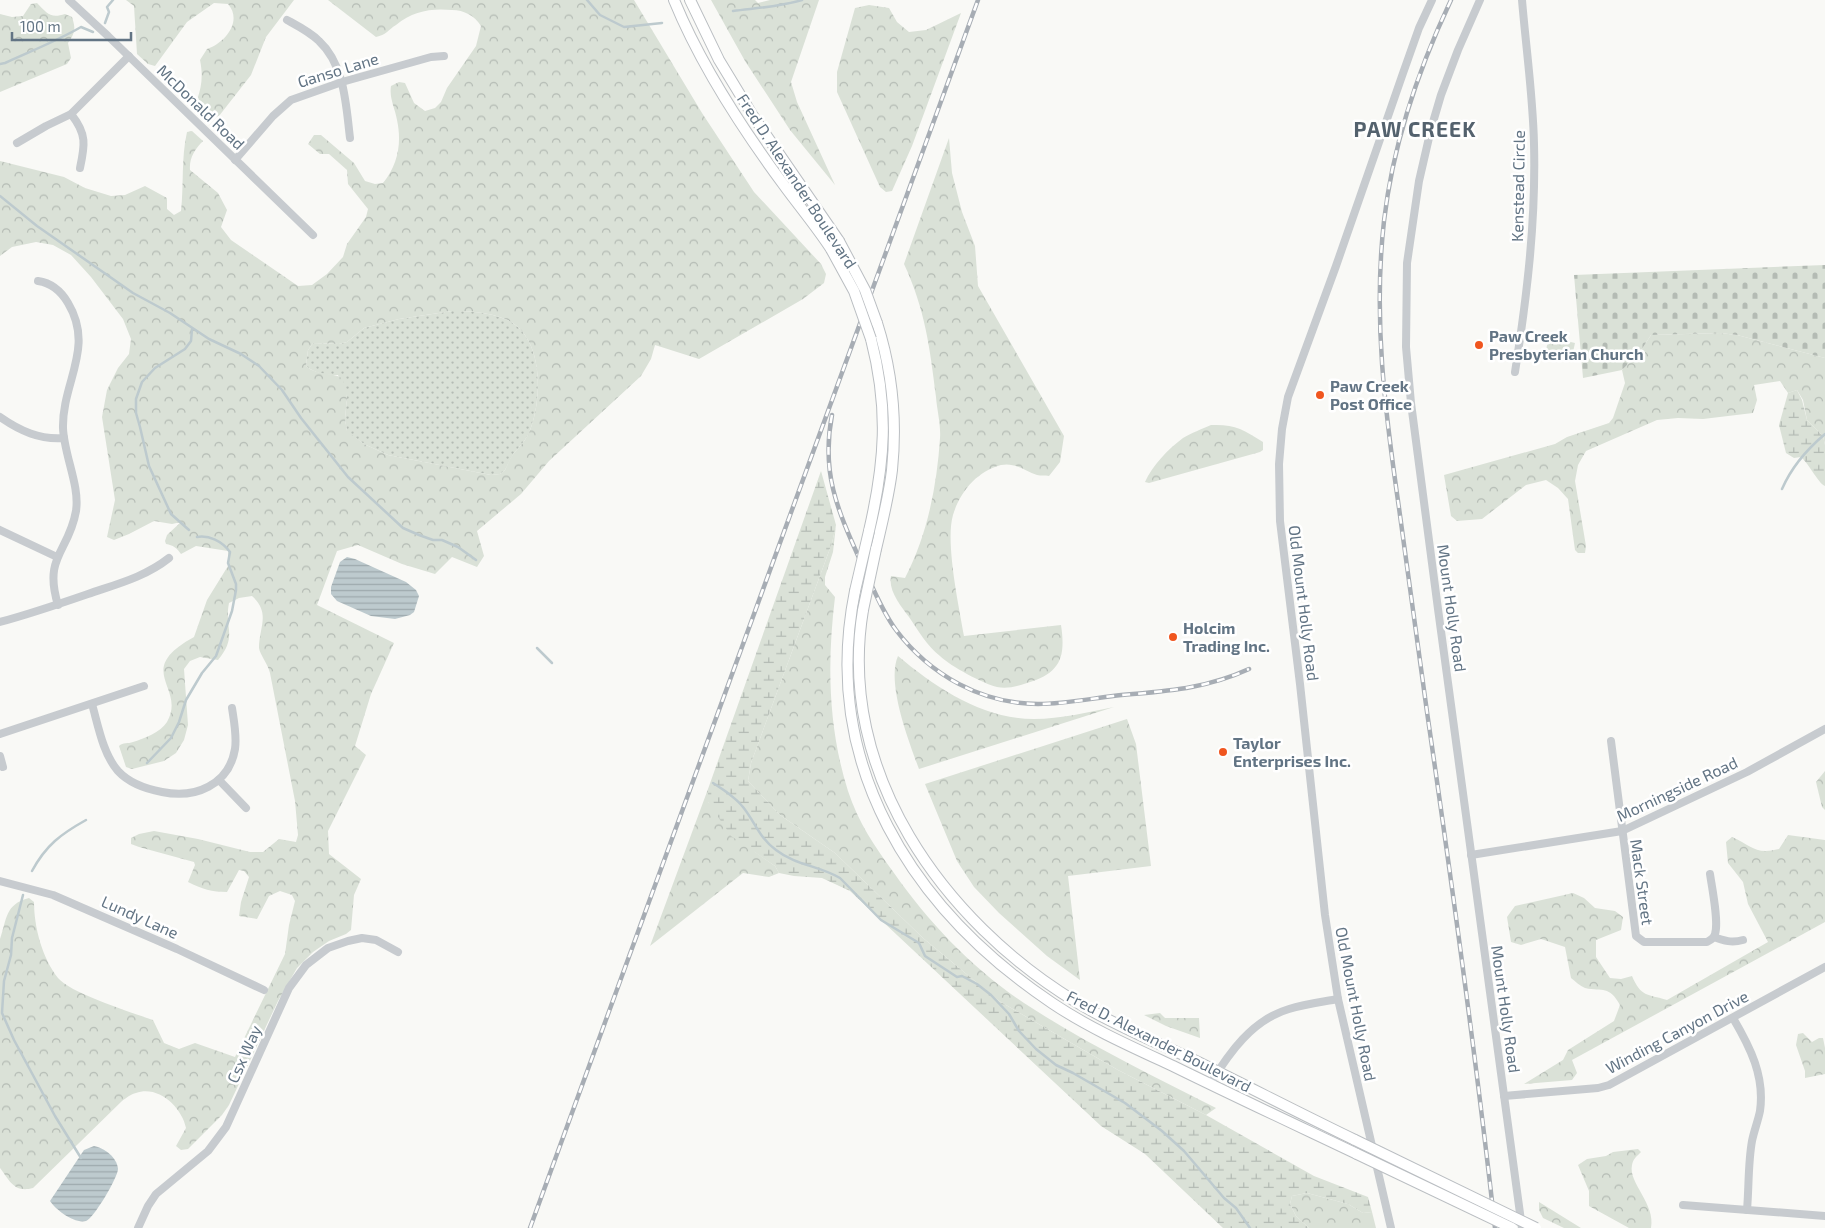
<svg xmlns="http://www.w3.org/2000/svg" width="1825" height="1228" font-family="'Exo 2',sans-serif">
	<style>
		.grass { fill: url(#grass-dots) }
		.forest { fill: url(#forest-crowns); fill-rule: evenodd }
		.wetland { fill: url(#wetland-marsh) }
		.cemetery { fill: url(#cemetery-stones) }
		.water { fill: url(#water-rules) }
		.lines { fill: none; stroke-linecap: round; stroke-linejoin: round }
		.stream { stroke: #bdcace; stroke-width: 2.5 }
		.major-casing { stroke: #babec2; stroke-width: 12 }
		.minor { stroke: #c7cbcf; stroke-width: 8 }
		.major { stroke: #fff; stroke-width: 10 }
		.rail-casing { stroke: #a7adb4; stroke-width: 4.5 }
		.rail { stroke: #fff; stroke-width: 2.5; stroke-dasharray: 8; stroke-linecap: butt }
		.major-bridge-casing { stroke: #babec2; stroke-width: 12; stroke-linecap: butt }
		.major-bridge { stroke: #fff; stroke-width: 10 }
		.poi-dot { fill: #f0561f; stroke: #fff; stroke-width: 2 }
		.labels { text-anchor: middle; stroke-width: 5; stroke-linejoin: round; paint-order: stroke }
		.street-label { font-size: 16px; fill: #627484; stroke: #fff }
		.poi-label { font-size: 16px; font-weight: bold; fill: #627484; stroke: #fff; text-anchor: start }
		.district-label { font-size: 21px; font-weight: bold; letter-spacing: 1px; fill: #54626e; stroke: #fff }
	</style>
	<defs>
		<pattern id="grass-dots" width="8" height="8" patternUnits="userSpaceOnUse" patternTransform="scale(1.25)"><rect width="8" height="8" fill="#dae1d7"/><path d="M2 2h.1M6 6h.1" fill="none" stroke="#b4bbb4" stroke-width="1.8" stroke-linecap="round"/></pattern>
		<pattern id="forest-crowns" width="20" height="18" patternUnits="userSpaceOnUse" patternTransform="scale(1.25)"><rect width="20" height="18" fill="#dae1d7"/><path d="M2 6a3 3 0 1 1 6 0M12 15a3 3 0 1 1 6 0" fill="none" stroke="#b4bbb4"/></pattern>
		<pattern id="wetland-marsh" width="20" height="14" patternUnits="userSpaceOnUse" patternTransform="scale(1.25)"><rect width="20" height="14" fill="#dae1d7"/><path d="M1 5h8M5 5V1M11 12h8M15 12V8" fill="none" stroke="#b4bbb4"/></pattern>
		<pattern id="cemetery-stones" width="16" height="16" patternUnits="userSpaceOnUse" patternTransform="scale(1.25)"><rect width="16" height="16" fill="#dae1d7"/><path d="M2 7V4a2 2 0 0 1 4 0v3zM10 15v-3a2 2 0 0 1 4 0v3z" fill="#b4bbb4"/></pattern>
		<pattern id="water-rules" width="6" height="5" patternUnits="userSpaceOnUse" patternTransform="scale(1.25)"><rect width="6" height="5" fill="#bdcace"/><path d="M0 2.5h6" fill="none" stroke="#9da9ad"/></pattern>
	</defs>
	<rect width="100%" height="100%" fill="#f9f9f6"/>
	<!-- grass -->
	<path class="grass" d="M 452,311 C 470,311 488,312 505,319 C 545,335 543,402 528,435 C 524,442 519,447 514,453 C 511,458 508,464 505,470 L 500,474 L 491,475 L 388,455 L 364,444 L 347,432 L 345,419 L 347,397 L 338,375 C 325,375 316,374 306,366 L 308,350 L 313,343 L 339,344 L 347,342 L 364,328 L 399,319 Z"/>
	<!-- forest -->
	<g class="forest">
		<path d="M 126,0 L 294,0 L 266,37 L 251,75 L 219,116 L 212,118 L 201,109 L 197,100 C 202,86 203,75 200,60 L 207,49 C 225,43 243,21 228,4 L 214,3 L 187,22 L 155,66 L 148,64 L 137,54 L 134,6 Z"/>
		<path d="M 328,0 L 634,0 L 702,113 L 754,192 L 821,264 L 826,274 L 824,283 L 803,299 L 699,359 L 655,345 L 651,359 L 641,376 L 549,461 L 521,494 L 477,531 L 484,556 L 477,567 L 452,557 L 435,574 L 402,564 L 358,545 L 337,551 L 317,605 L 394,643 L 371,694 L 355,746 L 366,755 L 328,831 L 329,854 L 361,879 L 354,895 L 351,930 L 346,934 L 329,941 L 313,952 L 297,968 L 278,1001 L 229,1105 L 222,1115 L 188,1149 L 181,1150 L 176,1146 L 186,1128 C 182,1108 159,1085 136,1093 C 131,1094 126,1098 122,1101 L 33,1188 C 14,1193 10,1181 0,1168 L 0,939 C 7,919 5,904 29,898 L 34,902 C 34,927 42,958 58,978 C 70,993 133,1013 153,1020 L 164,1043 L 179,1049 L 195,1043 L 235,1057 L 285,954 L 289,925 L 295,901 L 292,895 L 280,891 L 269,896 L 257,919 L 239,916 L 241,902 L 249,877 L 244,871 L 239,870 L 227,892 C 212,892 202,889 188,882 L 195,865 L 194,862 L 139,847 L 131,844 L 131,838 L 139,834 L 154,831 L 198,839 L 250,852 L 263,852 L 279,839 L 296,842 L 298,835 L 295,801 L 270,673 C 268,664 260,655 259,648 C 259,627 271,613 252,596 L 239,598 L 229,603 C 224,628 238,636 218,660 L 200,657 L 190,661 L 184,669 L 188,725 L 184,740 L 176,753 L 164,761 L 132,769 L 126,767 L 119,746 C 123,742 128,744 133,742 C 143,739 161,732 167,722 C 187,687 132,671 194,637 L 207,600 L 228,566 L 228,551 L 196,546 L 181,554 C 177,548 173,545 166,544 L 165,541 L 167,535 L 181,522 L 172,524 L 154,521 L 129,534 L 114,540 L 107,537 L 115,500 L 102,417 L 107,390 L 118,368 L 129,354 L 131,339 L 123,319 L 91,277 L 71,255 L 53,245 L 36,242 L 12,247 L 0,256 L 0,161 L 64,177 L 85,188 L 111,196 L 125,195 L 145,186 L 167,198 L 167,209 L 174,215 L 181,211 C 184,185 181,158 187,132 L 192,131 L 203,141 C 195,149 189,158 190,170 L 218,193 L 227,210 L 221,227 L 231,240 L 298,286 L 312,285 L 327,274 L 343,257 L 347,244 L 366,217 L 368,209 L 348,184 L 347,170 L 329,154 L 320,154 L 308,144 L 314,135 L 321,135 L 354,163 L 365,181 L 375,184 L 383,183 C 398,165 402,143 397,120 C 395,108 389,98 391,86 L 399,82 L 405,83 L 414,103 L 425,111 L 435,108 L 441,102 L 447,88 L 476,46 L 481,26 C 475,16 464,10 452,10 C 431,8 413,11 396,25 C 388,30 386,35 376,37 ZM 452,311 C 470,311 488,312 505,319 C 545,335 543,402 528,435 C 524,442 519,447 514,453 C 510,458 508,464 505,470 L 500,474 L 491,475 L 388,455 L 364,444 L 347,431 L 345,419 L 347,397 L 343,379 C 332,371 319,377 306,366 L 308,350 L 313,343 L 339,344 L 347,342 L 364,328 L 399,319 Z"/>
		<path d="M 711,0 L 755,0 L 758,3 L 770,0 L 819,0 L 791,82 L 797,102 L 835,185 L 790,130 L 745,61 Z"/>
		<path d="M 37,3 C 47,13 50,19 65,14 L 72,17 C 76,29 75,33 68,43 L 71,58 L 67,64 L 0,92 L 0,14 L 12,17 L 23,16 L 31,4 Z"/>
		<path d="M 869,5 L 889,8 L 897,22 L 909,32 L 926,30 L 961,13 L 912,146 L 892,191 L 886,192 L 880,187 L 837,92 L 837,72 L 855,8 Z"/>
		<path d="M 949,138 L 952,173 L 962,212 L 975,246 L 978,286 L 1064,436 L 1060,462 L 1049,476 C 1045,475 1041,476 1037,475 C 1025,471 1015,462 1001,465 C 977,471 960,492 953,515 C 945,542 959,607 964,636 L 1061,625 C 1066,658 1060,673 1027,683 C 1018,686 1008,689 997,687 C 984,684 950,666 940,656 C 927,646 918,630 909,617 C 901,606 888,591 891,576 L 905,578 C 927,536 937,486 940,438 C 941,425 937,410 936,397 C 930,348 925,309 904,264 Z"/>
		<path d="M 1720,333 L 1737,335 L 1825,358 L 1825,445 L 1823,436 L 1807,420 L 1803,400 L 1797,390 L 1788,393 L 1780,381 L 1754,385 L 1757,400 L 1753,413 L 1703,419 L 1678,418 L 1657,420 L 1586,451 L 1578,465 L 1575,481 L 1586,546 L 1585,553 L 1578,553 L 1575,550 L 1568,499 L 1558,488 L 1546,480 L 1526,485 L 1482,519 L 1457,521 L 1451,516 L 1444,475 L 1555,444 L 1567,437 L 1609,423 L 1613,418 L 1625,383 L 1622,370 L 1640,352 L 1651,335 Z"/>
		<path d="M 1549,337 L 1575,343 L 1571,361 L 1545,354 Z"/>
		<path d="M 1211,425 C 1234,424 1243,429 1263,442 L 1263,450 L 1260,452 L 1149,483 L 1145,482 C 1152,466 1168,449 1183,438 C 1191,433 1202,429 1211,425 Z"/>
		<path d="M 836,525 L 833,552 L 825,577 L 825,585 L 835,597 C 827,663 828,728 848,791 C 858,822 875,847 894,873 C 929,923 973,969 1024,1003 C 1085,1043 1151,1075 1216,1108 L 1206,1115 L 1118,1070 L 999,1001 L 923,938 L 835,853 L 780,815 L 748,781 L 751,763 L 832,543 Z"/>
		<path d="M 898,656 C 936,688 983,719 1034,719 C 1061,719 1088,712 1114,707 L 919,769 C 909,742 886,683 898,656 Z"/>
		<path d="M 1127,719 L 1136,744 L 1151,866 L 1068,876 L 1080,980 L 1047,956 L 999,913 L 974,887 L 957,861 L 925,784 Z"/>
		<path d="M 1825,771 L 1825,810 L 1822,807 L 1816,782 Z"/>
		<path d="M 708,789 L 708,802 L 755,852 L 775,866 L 779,873 L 769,877 L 743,873 L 650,946 Z"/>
		<path d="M 1788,835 L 1825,840 L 1825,922 L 1572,1060 L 1577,1073 L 1572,1080 L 1524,1084 L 1563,1060 L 1568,1050 L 1614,1021 L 1620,1005 C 1609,985 1603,992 1585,988 C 1580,986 1575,981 1571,978 L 1565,947 L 1541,939 L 1521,945 L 1511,942 L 1507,917 L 1515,906 L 1573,893 L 1584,898 L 1595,908 L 1615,911 L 1623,917 L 1621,930 L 1596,940 L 1596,957 L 1610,978 L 1621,979 L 1632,976 C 1641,997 1647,994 1667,1000 L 1768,942 L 1748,904 L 1743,882 L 1728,863 L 1726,842 L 1732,837 C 1752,846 1755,855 1779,849 Z"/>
		<path d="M 1160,1013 L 1165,1018 L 1199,1018 L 1200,1038 L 1166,1026 L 1144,1015 Z"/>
		<path d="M 1803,1033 L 1812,1042 L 1819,1038 L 1823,1038 L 1825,1048 L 1825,1074 L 1805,1078 L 1805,1071 L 1796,1045 L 1798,1034 Z"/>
		<path d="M 1638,1149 L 1641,1152 C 1637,1156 1633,1159 1632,1165 C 1628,1183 1656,1204 1651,1228 L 1629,1228 L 1589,1206 L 1589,1191 L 1578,1165 L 1587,1159 L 1606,1156 L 1613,1152 Z"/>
		<path d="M 1307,1193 L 1348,1204 L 1363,1213 L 1372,1212 L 1376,1228 L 1309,1228 L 1296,1216 L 1290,1204 L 1292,1196 Z"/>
		<path d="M 1539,1202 L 1581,1228 L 1564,1228 L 1543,1218 L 1539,1210 Z"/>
	</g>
	<!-- wetland -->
	<g class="wetland">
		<path d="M 1797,390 L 1802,400 L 1807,420 L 1823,436 L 1825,445 L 1825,486 C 1818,483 1810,465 1801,457 L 1794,458 L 1786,453 L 1779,425 L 1788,393 Z"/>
		<path d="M 821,471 L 836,525 L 832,543 L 751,763 L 748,781 L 780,815 L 835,853 L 923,938 L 999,1001 L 1118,1070 L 1206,1115 L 1314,1176 L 1368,1197 L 1372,1212 L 1363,1213 L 1348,1204 L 1307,1193 L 1292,1196 L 1290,1204 L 1296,1216 L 1309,1228 L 1223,1228 L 1145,1154 L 1101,1126 L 850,891 L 822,878 L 794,876 L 779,873 L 775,866 L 731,836 L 708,802 L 708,789 Z"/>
	</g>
	<!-- cemetery -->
	<path class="cemetery" d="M 1825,265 L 1825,358 L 1737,335 L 1720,333 L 1651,335 L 1640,352 L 1622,370 L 1583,378 L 1574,275 Z"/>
	<!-- water -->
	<g class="water">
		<path d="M 347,557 L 355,559 L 406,582 L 416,590 L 419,596 L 414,612 L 410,615 L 395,619 L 371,616 L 337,601 L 331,594 L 331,587 L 340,562 Z"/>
		<path d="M 94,1146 C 104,1148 117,1157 118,1169 C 118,1177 94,1218 86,1221 C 74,1224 56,1210 50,1201 L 84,1150 Z"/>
	</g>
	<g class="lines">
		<!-- stream -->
		<g class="stream">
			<path d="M 587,0 L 600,15 L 624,27 L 662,23"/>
			<path d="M 733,11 C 756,8 779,7 802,0"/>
			<path d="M 105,23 L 109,12 L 107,7 L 113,0"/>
			<path d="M 0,64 L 5,63 C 31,51 57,41 81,27 L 93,32"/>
			<path d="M 0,196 L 37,226 L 133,293 L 170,313 L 209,339 L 241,354 L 259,366 L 282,390 L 301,418 L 348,477 L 403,528 L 419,535 L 433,540 L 442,540 L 458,547 L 476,560"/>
			<path d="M 1782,489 C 1792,466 1806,450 1825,434"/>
			<path d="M 189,530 L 171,514 L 149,466 L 140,427 L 136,413 L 136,399 L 142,382 L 155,368 L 185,349 L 191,341 L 192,329"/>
			<path d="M 537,648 L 552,663"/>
			<path d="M 147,763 L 171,738 L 179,722 L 186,700 L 202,673 L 216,656 L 232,611 L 236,590 L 236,584 L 228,563 L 230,552 C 222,541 209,535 197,537"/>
			<path d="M 713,783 C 724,790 735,797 743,807 C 755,822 760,839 776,850 C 795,865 820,866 840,878 L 881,920 L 919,943 L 925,956 L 957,977 L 962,976 L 977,984 L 991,995 L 1009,1014 L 1019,1031 L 1036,1049 L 1056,1065 L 1073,1073 L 1125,1103 L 1162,1131 L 1184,1151 L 1224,1198 L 1236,1208 L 1250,1228"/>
			<path d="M 32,871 C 46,845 61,834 86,820"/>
			<path d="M 23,895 L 12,938 L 11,955 L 4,981 L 2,1013 L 14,1040 L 55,1116 L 81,1158"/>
		</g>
		<!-- major casing -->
		<g class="major-casing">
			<g id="major">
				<path d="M 674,0 C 701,66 741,127 783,184 C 799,206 816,226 831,249"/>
				<path d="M 690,0 L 719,60 L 753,116 L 839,241"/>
				<path d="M 869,531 C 885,462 889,409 871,339"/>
				<path d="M 876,549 C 882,523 889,496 892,470 C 897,421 892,370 877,323"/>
				<path d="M 855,591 C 820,764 912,909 1052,1003 C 1089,1028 1132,1047 1173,1066 C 1234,1096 1296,1125 1357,1154"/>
				<path d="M 863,610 C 836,772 943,921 1076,1002 C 1114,1025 1156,1042 1196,1061 C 1249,1087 1301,1114 1355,1140"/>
			</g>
		</g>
		<!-- minor -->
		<g class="minor">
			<path d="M 69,0 L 108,36 L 313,235"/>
			<path d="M 1480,0 L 1458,50 L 1441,95 L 1431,129 L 1419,181 L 1407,263 L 1406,347 L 1411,403 L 1438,609 L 1522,1228"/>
			<path d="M 287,20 C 298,26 310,32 319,41 C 345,65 346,106 350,138"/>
			<path d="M 71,114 C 87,134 85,145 80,168"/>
			<path d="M 17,143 L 46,126 L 71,114 L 129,56"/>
			<path d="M 235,160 L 273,116 L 291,100 L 342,82 L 431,57 L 444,56"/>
			<path d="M 38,281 C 52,283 61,291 68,303 C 95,348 62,382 63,428 C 64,455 80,486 76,511 C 69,552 43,556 58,605"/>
			<path d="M 1515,372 C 1527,296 1536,221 1534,144 C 1533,96 1526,48 1522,0"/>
			<path d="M 0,417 C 20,431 40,440 64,438"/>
			<path d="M 0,530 L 57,557"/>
			<path d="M 0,622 C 30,614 59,604 88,594 C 117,584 145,577 169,558"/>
			<path d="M 92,704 C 98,725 103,754 118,771 C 130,784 146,789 162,792 C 195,799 229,785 235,749 C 237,736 234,721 232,708"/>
			<path d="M 0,734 L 144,686"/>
			<path d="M 1611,741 L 1636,936 L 1644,942 L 1707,942 C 1711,940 1714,938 1715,934 C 1719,922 1712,888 1710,874"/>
			<path d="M 0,756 L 3,767"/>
			<path d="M 219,780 L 246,808"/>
			<path d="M 1471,855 L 1622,831 L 1747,772 L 1825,729"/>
			<path d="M 0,881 L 53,895 L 177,949 L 264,990"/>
			<path d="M 1714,937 C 1724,941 1732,943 1743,940"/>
			<path d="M 1733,1018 C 1750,1047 1765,1076 1760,1111 C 1758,1121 1754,1131 1752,1141 C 1748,1163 1749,1187 1747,1210"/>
			<path d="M 1210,1084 C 1229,1053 1252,1020 1289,1009 C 1305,1004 1322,1002 1338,999"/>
			<path d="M 1504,1096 L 1598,1088 L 1609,1085 L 1825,967"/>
			<path d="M 1683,1205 L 1825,1216"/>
			<path d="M 138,1228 L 148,1206 L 156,1194 L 208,1151 L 226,1127 L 289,988 L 306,965 L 328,948 L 348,941 L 362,938 L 376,940 L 398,952"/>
			<path d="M 1391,1228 L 1338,999 L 1325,915 L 1300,684 L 1280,521 L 1279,464 L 1282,429 L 1288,397 L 1336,266 L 1402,76 L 1419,28 L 1432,0"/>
		</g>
		<!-- major -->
		<use href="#major" class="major"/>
		<!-- rail casing -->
		<g class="rail-casing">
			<g id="rail">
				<path d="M 1451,0 C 1418,70 1393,143 1384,221 C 1373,318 1385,411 1399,508 C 1408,576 1418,644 1427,712 C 1452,884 1476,1056 1495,1228"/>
				<path d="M 832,415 C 821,472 837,509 860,560 C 871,583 881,610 896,630 C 930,675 982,704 1038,704 C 1063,704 1089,699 1113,696 C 1163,691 1203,690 1249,669"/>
				<path d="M 530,1228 L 978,0"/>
			</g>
		</g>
		<!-- rail -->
		<use href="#rail" class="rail"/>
		<!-- major-bridge casing -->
		<g class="major-bridge-casing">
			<g id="major-bridge">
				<path d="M 839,241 L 865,290 L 877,323"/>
				<path d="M 831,249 L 854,291 L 871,339"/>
				<path d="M 855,591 L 869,531"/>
				<path d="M 863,610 L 876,549"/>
				<path d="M 1355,1140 L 1536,1228"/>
				<path d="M 1357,1154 L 1512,1228"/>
			</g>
		</g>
		<!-- major-bridge -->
		<use href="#major-bridge" class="major-bridge"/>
	</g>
	<!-- markers -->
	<g class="poi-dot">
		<circle cx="1479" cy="345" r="5"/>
		<circle cx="1320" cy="395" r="5"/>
		<circle cx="1173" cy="637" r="5"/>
		<circle cx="1223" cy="752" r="5"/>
	</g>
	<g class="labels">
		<!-- street labels -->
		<g class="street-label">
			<text transform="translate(338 70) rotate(-17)" y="6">Ganso Lane</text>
			<text transform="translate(201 107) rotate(44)" y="6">McDonald Road</text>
			<text transform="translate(797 181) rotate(57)" y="6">Fred D. Alexander Boulevard</text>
			<text transform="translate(1518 186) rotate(-89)" y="6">Kenstead Circle</text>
			<text transform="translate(1304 603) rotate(83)" y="6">Old Mount Holly Road</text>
			<text transform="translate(1452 608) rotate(82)" y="6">Mount Holly Road</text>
			<text transform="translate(1677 789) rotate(-25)" y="6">Morningside Road</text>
			<text transform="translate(1642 882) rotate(82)" y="6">Mack Street</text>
			<text transform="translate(140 917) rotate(24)" y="6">Lundy Lane</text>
			<text transform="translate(1356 1004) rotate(79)" y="6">Old Mount Holly Road</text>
			<text transform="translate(1506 1009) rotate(82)" y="6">Mount Holly Road</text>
			<text transform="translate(1677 1032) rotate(-28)" y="6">Winding Canyon Drive</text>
			<text transform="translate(1159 1041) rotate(27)" y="6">Fred D. Alexander Boulevard</text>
			<text transform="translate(244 1054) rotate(-66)" y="6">Csx Way</text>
		</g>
		<!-- poi labels -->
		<g class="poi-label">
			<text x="1489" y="342">Paw Creek<tspan x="1489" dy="18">Presbyterian Church</tspan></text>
			<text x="1330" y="392">Paw Creek<tspan x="1330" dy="18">Post Office</tspan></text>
			<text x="1183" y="634">Holcim<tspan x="1183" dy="18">Trading Inc.</tspan></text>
			<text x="1233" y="749">Taylor<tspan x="1233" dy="18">Enterprises Inc.</tspan></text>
		</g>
		<!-- district labels -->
		<g class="district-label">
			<text x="1415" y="137">PAW CREEK</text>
		</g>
	</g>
	<!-- scale -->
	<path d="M12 32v8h119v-8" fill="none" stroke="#627484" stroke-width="2.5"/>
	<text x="20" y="32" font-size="15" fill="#627484" stroke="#ffffff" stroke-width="4" paint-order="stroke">100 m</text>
</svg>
